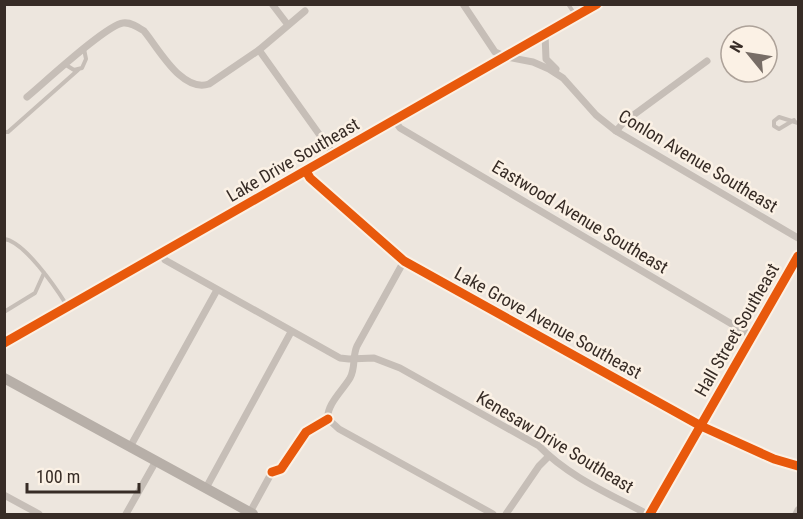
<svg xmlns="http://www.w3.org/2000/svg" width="803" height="519" font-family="'Roboto Condensed',sans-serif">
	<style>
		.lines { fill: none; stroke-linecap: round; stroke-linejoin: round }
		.lane { stroke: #c6beb7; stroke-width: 4 }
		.street { stroke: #c6beb7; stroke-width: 7 }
		.secondary { stroke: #b7afa8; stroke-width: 10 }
		.cycleway-casing { stroke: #fbf1e5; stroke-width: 13 }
		.cycleway { stroke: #e8590c; stroke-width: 9 }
		.labels { text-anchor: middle; stroke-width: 5; stroke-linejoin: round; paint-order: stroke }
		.street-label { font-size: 18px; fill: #372c26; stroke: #fbf1e5 }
	</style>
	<rect width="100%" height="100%" fill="#ede6de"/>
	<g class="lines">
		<!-- lane -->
		<g class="lane">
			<path d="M 568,4 L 576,16"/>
			<path d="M 66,65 L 74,70 L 82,68 L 86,59 L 84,49"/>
			<path d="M 794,120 L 779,129 L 774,126 L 774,121 L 779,117 L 798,123"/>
			<path d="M 4,132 L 8,132 L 78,70"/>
			<path d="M 4,239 C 24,241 56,288 66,304"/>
			<path d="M 4,312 L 35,293 L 44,273"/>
		</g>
		<!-- street -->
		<g class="street">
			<path d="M 272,4 L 288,25"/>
			<path d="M 463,4 L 495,52 L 507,57 L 533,62 L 549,69 L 563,78 L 596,115 L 616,131 L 798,238"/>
			<path d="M 545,34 L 546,59 L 556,69"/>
			<path d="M 259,50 L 334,155"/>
			<path d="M 27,97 C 44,83 106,25 123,23 C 131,22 138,27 144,31 C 159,49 182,93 209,84 L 259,50 L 305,11"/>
			<path d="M 395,121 L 400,128 L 752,336"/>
			<path d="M 616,131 L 624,122 L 707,61"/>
			<path d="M 306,171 L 310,178 L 404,261 L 701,426 L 774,459 L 798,466"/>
			<path d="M 162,255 L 165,260 L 340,358 L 349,359 L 374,358 L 400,368 L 539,446 C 569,477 610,494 647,514"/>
			<path d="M 404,261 L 357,346 C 352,357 356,367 350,378 C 343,390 326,405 328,419 L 339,429 L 493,514"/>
			<path d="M 130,447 L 217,290"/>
			<path d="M 206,488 L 291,332"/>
			<path d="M 4,495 L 39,514"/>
			<path d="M 126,514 L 156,461"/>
			<path d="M 249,514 L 272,472"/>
			<path d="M 506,514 L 539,466 L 549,456"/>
			<path d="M 796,514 L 798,510"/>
		</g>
		<!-- secondary -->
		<g class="secondary">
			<path d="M 4,343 L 597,4"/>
			<path d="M 4,378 L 253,514"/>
			<path d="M 650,514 L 798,256"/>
		</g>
		<!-- cycleway casing -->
		<g class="cycleway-casing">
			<g id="cycleway">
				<path d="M 306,171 L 310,178 L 404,261 L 701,426 L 774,459 L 798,466"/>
				<path d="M 4,343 L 597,4"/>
				<path d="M 272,472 L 281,469 L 306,432 L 328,419"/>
				<path d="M 650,514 L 798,256"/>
			</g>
		</g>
		<!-- cycleway -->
		<use href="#cycleway" class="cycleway"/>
	</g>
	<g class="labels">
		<!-- street labels -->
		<g class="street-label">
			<text transform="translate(293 160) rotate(-30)" y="6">Lake Drive Southeast</text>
			<text transform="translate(698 161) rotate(31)" y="6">Conlon Avenue Southeast</text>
			<text transform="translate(580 217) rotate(31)" y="6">Eastwood Avenue Southeast</text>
			<text transform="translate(548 323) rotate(29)" y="6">Lake Grove Avenue Southeast</text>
			<text transform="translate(737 330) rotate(-60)" y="6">Hall Street Southeast</text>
			<text transform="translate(555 442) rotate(31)" y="6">Kenesaw Drive Southeast</text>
		</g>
	</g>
	<!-- border -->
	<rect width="803" height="519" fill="none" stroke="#372c26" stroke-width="12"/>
	<!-- north arrow -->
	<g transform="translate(749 54) rotate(300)"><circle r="28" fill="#fbf1e5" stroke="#ada299" stroke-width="1.5"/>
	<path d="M0-4.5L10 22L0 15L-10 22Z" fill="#776d66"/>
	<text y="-9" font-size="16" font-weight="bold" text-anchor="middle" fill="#372c26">N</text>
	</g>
	<!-- scale -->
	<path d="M27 483v9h112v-9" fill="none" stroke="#372c26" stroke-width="3"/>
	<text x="36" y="483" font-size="18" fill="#372c26" stroke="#fbf1e5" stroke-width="4.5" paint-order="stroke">100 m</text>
</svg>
